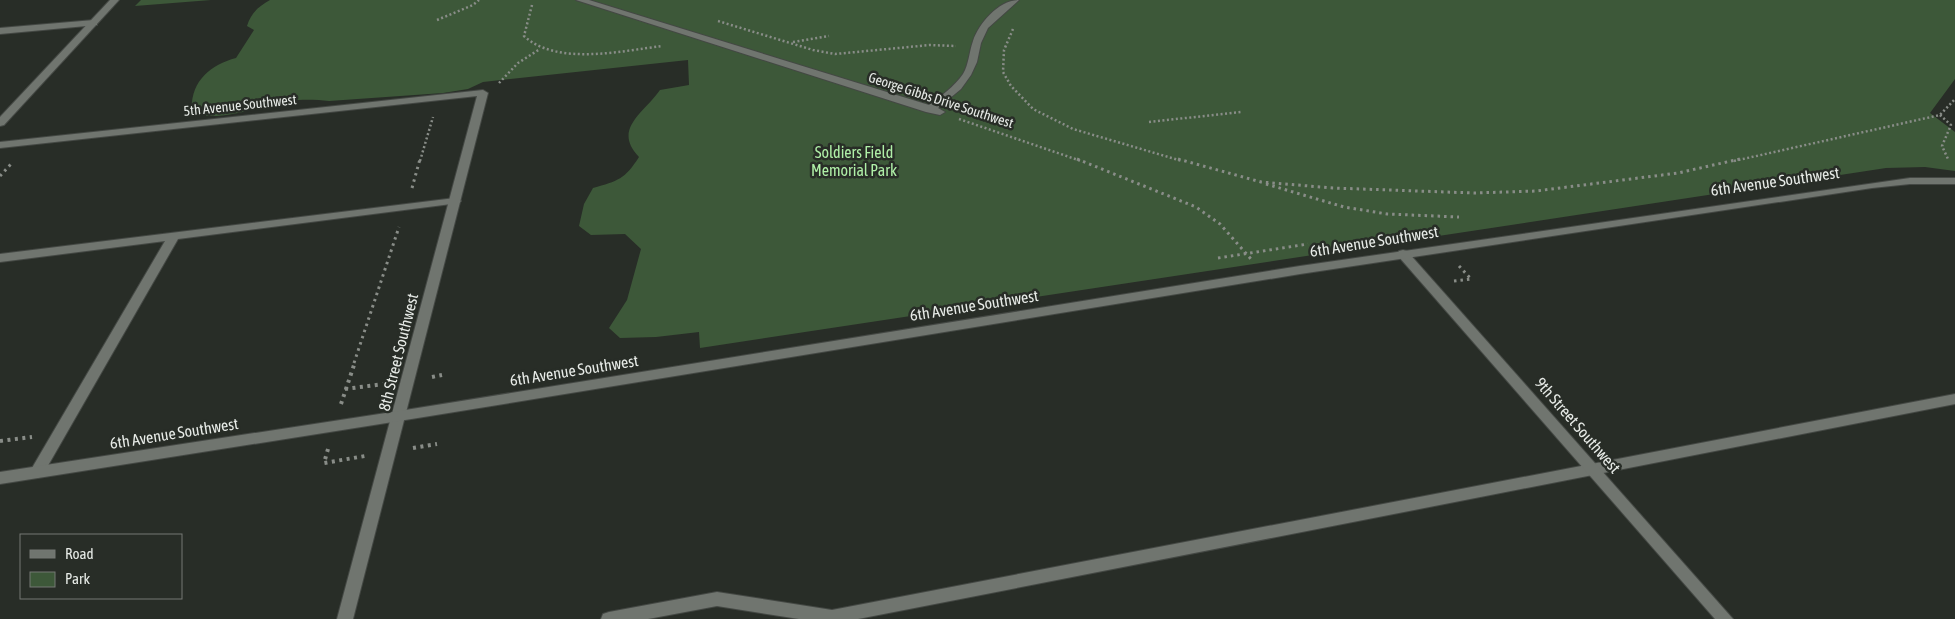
<svg xmlns="http://www.w3.org/2000/svg" width="1955" height="619" font-family="'Asap Condensed',sans-serif">
	<style>
		.green { fill: #3d5839 }
		.lines { fill: none; stroke-linecap: round; stroke-linejoin: round }
		.service-casing { stroke: #444844; stroke-width: 2 }
		.minor-casing { stroke: #444844; stroke-width: 2 }
		.tertiary-casing { stroke: #444844; stroke-width: 2 }
		.path-far2 { stroke: #898d88; stroke-width: 2.5; stroke-dasharray: 2 2.5; stroke-linecap: butt }
		.path-far1 { stroke: #898d88; stroke-width: 3; stroke-dasharray: 2.5 4; stroke-linecap: butt }
		.path { stroke: #898d88; stroke-width: 4; stroke-dasharray: 3 4.5; stroke-linecap: butt }
		.service { fill: #70756f; fill-rule: evenodd }
		.minor { fill: #70756f; fill-rule: evenodd }
		.tertiary { fill: #70756f; fill-rule: evenodd }
		.labels { text-anchor: middle; stroke-width: 5; stroke-linejoin: round; paint-order: stroke }
		.far-street-label { font-size: 14px; fill: #e7ebe7; stroke: #282d27 }
		.park-label { font-size: 16px; fill: #afefa7; stroke: #282d27 }
		.street-label { font-size: 16px; fill: #e7ebe7; stroke: #282d27 }
	</style>
	<rect width="100%" height="100%" fill="#282d27"/>
	<!-- green -->
	<g class="green">
		<path d="M 141,0 L 211,0 L 135,6 Z"/>
		<path d="M 270,0 L 1955,0 L 1955,79 L 1930,113 L 1955,132 L 1955,171 L 1925,167 L 1886,168 L 700,348 L 699,332 L 656,337 L 620,338 L 609,328 L 627,300 L 641,249 L 625,234 L 591,235 L 579,226 L 584,204 L 593,188 C 618,181 625,179 639,157 C 612,129 644,113 660,90 L 689,85 L 688,60 L 483,82 L 468,89 L 443,93 L 329,101 C 312,99 289,99 272,104 C 246,111 220,120 192,114 C 189,83 209,65 236,58 L 254,30 L 247,26 C 251,13 259,6 270,0 Z"/>
	</g>
	<g class="lines">
		<!-- service casing -->
		<g class="service-casing">
			<g id="service">
				<path d="M 94,20 L 97,21 L 97,25 L 0,34 L 0,28 Z"/>
				<path d="M 455,198 L 461,201 L 459,203 L 178,239 L 42,476 L 37,478 L 32,476 L 30,472 L 32,468 L 165,241 L 0,262 L 0,254 Z"/>
				<path d="M 1955,394 L 1955,404 L 858,619 L 799,619 L 717,606 L 648,619 L 601,619 L 603,614 L 609,612 L 717,592 L 832,610 Z"/>
			</g>
		</g>
		<!-- minor casing -->
		<g class="minor-casing">
			<g id="minor">
				<path d="M 110,0 L 119,0 L 4,125 L 0,126 L 0,117 Z"/>
				<path d="M 576,0 L 589,0 L 929,105 C 941,96 954,87 963,74 C 969,64 969,52 973,41 C 979,23 999,0 1019,0 L 988,28 L 981,43 L 977,62 L 971,75 L 961,89 L 938,108 L 945,112 L 940,115 L 926,112 Z"/>
				<path d="M 483,90 L 488,93 L 353,619 L 337,619 L 477,96 L 0,148 L 0,142 Z"/>
				<path d="M 1403,250 L 1407,251 L 1733,619 L 1715,619 L 1399,257 L 1397,254 L 1399,251 Z"/>
			</g>
		</g>
		<!-- tertiary casing -->
		<g class="tertiary-casing">
			<path id="tertiary" d="M 1910,178 L 1955,178 L 1955,184 L 1910,184 L 1872,188 L 1300,274 L 399,421 L 0,484 L 0,472 L 399,411 L 1300,266 Z"/>
		</g>
		<!-- path-far2 -->
		<g class="path-far2">
			<path d="M 532,5 L 524,36 C 556,66 622,51 662,46"/>
			<path d="M 437,20 L 473,5 L 479,0"/>
			<path d="M 718,21 L 813,50 L 835,54 L 930,45 L 956,46"/>
			<path d="M 1013,29 L 1004,50 L 1003,72 L 1011,86 L 1033,109 L 1073,129 L 1182,161"/>
			<path d="M 793,42 L 829,36"/>
			<path d="M 499,83 L 518,63 L 540,49"/>
			<path d="M 1940,115 L 1951,125 L 1942,146 L 1948,159"/>
			<path d="M 959,119 L 1081,161"/>
			<path d="M 1149,122 L 1241,112"/>
			<path d="M 420,161 L 433,117"/>
			<path d="M 1734,161 L 1940,115 L 1955,99"/>
		</g>
		<!-- path-far1 -->
		<g class="path-far1">
			<path d="M 1077,159 L 1196,207 L 1220,224 L 1251,259"/>
			<path d="M 1178,159 L 1261,182 L 1333,188 L 1474,193 L 1536,191 L 1678,173 L 1740,159"/>
			<path d="M 0,176 L 11,164"/>
			<path d="M 1266,184 L 1344,207 L 1387,214 L 1459,217"/>
			<path d="M 412,188 L 420,159"/>
			<path d="M 1218,258 L 1308,244"/>
			<path d="M 1459,266 L 1471,279"/>
			<path d="M 1454,281 L 1471,279"/>
			<path d="M 354,363 L 399,227"/>
		</g>
		<!-- path -->
		<g class="path">
			<path d="M 432,377 L 442,375"/>
			<path d="M 345,389 L 384,384"/>
			<path d="M 341,404 L 355,362"/>
			<path d="M 0,441 L 32,437"/>
			<path d="M 413,448 L 437,444"/>
			<path d="M 328,449 L 324,463 L 365,456"/>
		</g>
		<!-- service -->
		<use href="#service" class="service"/>
		<!-- minor -->
		<use href="#minor" class="minor"/>
		<!-- tertiary -->
		<use href="#tertiary" class="tertiary"/>
	</g>
	<g class="labels">
		<!-- far-street labels -->
		<g class="far-street-label">
			<text transform="translate(941 100) rotate(18)" y="5">George Gibbs Drive Southwest</text>
			<text transform="translate(240 105) rotate(-6)" y="5">5th Avenue Southwest</text>
		</g>
		<!-- park labels -->
		<g class="park-label">
			<text x="854" y="158">Soldiers Field<tspan x="854" dy="18">Memorial Park</tspan></text>
		</g>
		<!-- street labels -->
		<g class="street-label">
			<text transform="translate(1775 181) rotate(-8)" y="6">6th Avenue Southwest</text>
			<text transform="translate(1374 241) rotate(-9)" y="6">6th Avenue Southwest</text>
			<text transform="translate(974 305) rotate(-9)" y="6">6th Avenue Southwest</text>
			<text transform="translate(398 352) rotate(-76)" y="6">8th Street Southwest</text>
			<text transform="translate(574 370) rotate(-9)" y="6">6th Avenue Southwest</text>
			<text transform="translate(1578 425) rotate(49)" y="6">9th Street Southwest</text>
			<text transform="translate(174 433) rotate(-9)" y="6">6th Avenue Southwest</text>
		</g>
	</g>
	<!-- legend -->
	<rect x="20" y="534" width="162" height="65" fill="#282d27" stroke="#747974"/>
	<rect x="30" y="550" width="25" height="8" fill="#70756f" stroke="#747974"/>
	<text x="65" y="559" font-size="15" fill="#e7ebe7">Road</text>
	<rect x="30" y="572" width="25" height="15" fill="#3d5839" stroke="#747974"/>
	<text x="65" y="584" font-size="15" fill="#e7ebe7">Park</text>
</svg>
